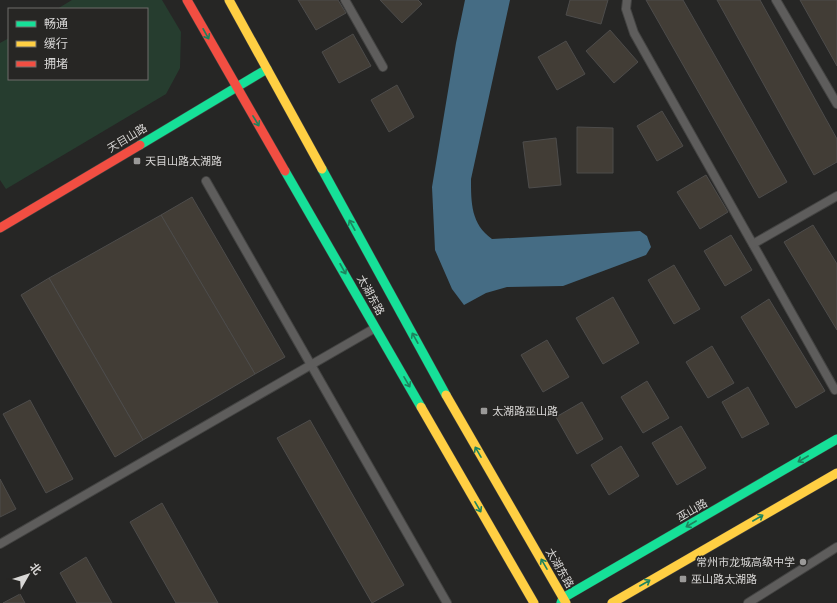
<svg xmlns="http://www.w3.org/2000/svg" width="837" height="603" font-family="Mulish,'Noto Sans SC',sans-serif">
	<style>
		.green { fill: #263d2f }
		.water { fill: #456c84 }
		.building { fill: #423d36; stroke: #4d4c4b }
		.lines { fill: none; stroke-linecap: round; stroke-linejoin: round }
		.lane-casing { stroke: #434342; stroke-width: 10 }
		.fast-casing { stroke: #434342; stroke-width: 10 }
		.slow-casing { stroke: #434342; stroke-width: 10 }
		.jam-casing { stroke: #434342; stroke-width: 10 }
		.lane { stroke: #5e5d5c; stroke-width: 8 }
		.fast { stroke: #16e098; stroke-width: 9 }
		.slow { stroke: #ffcf43; stroke-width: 9 }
		.jam { stroke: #f24e42; stroke-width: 9 }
		.oneway { stroke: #1e835e }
		.poi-dot { fill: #9a9998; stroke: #272624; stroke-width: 1.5 }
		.labels { text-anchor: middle; stroke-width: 3; stroke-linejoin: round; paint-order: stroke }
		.street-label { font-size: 11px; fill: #d8d7d6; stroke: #272624 }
		.poi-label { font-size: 11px; fill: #d8d7d6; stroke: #272624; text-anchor: start }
	</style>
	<rect width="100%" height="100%" fill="#262625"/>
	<!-- green -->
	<path class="green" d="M 72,0 L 162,0 L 181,32 L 180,68 L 166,94 L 6,189 L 0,180 L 0,43 L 9,38 L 9,79 L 147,79 L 147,9 L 57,9 Z"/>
	<!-- water -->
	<path class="water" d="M 465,0 L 510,0 L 471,179 C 471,203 471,224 492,239 L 640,231 L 647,236 L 651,247 L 646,255 L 563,286 L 507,287 L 486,293 L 464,305 L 452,289 L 435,250 L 432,187 L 456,43 Z"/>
	<!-- building -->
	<g class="building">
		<path d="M 298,0 L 338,0 L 346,13 L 316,30 Z"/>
		<path d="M 380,0 L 418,0 L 422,4 L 402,23 Z"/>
		<path d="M 570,0 L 608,0 L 601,24 L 566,15 Z"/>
		<path d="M 646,0 L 683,0 L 787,182 L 759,198 Z"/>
		<path d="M 717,0 L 760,0 L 837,139 L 837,162 L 814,175 Z"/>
		<path d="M 800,0 L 837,0 L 837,66 Z"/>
		<path d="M 610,30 L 638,62 L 614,83 L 586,51 Z"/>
		<path d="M 353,34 L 371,66 L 339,83 L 322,52 Z"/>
		<path d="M 566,41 L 585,74 L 557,90 L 538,57 Z"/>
		<path d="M 397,85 L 414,117 L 389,132 L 371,100 Z"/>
		<path d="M 662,111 L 683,146 L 657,161 L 637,126 Z"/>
		<path d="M 577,127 L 613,128 L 613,173 L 577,173 Z"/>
		<path d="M 556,138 L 561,185 L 529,188 L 523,142 Z"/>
		<path d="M 706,175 L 728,212 L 700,229 L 677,192 Z"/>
		<path d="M 192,197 L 285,357 L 255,374 L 161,215 Z"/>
		<path d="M 161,215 L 255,374 L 143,440 L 49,278 Z"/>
		<path d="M 813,225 L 837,264 L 837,330 L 784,242 Z"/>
		<path d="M 731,235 L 752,270 L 725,286 L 704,251 Z"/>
		<path d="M 674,265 L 700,309 L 674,324 L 648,280 Z"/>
		<path d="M 49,278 L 143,440 L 115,457 L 21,295 Z"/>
		<path d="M 613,297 L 639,343 L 603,364 L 576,318 Z"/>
		<path d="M 769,299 L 825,391 L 796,408 L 741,317 Z"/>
		<path d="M 547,340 L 569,377 L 543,392 L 521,355 Z"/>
		<path d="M 712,346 L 734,383 L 708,398 L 686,362 Z"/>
		<path d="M 647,381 L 669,418 L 643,433 L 621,397 Z"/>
		<path d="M 748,387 L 769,424 L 742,438 L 722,402 Z"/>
		<path d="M 30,400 L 73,479 L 46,493 L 3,414 Z"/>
		<path d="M 582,402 L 603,439 L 577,454 L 556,417 Z"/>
		<path d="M 310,420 L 404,585 L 372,603 L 277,438 Z"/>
		<path d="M 681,426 L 706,468 L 677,485 L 652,443 Z"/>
		<path d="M 621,446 L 639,476 L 609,495 L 591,465 Z"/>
		<path d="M 0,479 L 16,509 L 0,517 Z"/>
		<path d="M 162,503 L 218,603 L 176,603 L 130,522 Z"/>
		<path d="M 86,557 L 112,603 L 77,603 L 60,573 Z"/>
		<path d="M 20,594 L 25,603 L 3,603 Z"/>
	</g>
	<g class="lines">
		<!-- lane casing -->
		<g class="lane-casing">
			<g id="lane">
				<path d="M 345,0 L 383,67"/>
				<path d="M 627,0 L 626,9 L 634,33 L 835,390 L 837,389"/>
				<path d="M 776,0 L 837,104"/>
				<path d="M 206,181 L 447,603"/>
				<path d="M 753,244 L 837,196"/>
				<path d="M 0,544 L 375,328"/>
				<path d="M 748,603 L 837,547"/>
			</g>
		</g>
		<!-- fast casing -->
		<g class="fast-casing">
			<g id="fast">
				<path d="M 140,145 L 267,69"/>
				<path d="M 322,169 L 446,395"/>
				<path d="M 285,171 L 421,407"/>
				<path d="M 561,603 L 563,598 L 837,439"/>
			</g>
		</g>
		<!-- slow casing -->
		<g class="slow-casing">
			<g id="slow">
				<path d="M 229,0 L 322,169"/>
				<path d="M 446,395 L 566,603"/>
				<path d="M 421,407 L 534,603"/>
				<path d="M 612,603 L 837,473"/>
			</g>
		</g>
		<!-- jam casing -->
		<g class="jam-casing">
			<g id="jam">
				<path d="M 187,0 L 285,171"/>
				<path d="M 0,228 L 140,145"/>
			</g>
		</g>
		<!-- lane -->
		<use href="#lane" class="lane"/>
		<!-- fast -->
		<use href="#fast" class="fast"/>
		<!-- slow -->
		<use href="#slow" class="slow"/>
		<!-- jam -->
		<use href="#jam" class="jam"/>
	</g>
	<!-- one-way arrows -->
	<defs><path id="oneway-shaft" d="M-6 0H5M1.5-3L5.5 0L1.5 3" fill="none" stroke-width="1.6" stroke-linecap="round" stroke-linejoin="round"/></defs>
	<g class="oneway">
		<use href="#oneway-shaft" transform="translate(206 34) rotate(61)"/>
		<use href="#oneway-shaft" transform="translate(256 121) rotate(59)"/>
		<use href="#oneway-shaft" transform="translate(352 225) rotate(-119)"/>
		<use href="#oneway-shaft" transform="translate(343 269) rotate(61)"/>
		<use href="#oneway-shaft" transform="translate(415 338) rotate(-119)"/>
		<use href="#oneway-shaft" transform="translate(407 382) rotate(60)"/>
		<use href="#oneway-shaft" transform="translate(478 452) rotate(-120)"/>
		<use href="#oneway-shaft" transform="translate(803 459) rotate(150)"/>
		<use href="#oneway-shaft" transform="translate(478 507) rotate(60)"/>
		<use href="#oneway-shaft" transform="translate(758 518) rotate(-30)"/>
		<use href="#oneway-shaft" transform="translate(691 524) rotate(150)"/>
		<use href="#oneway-shaft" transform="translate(544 564) rotate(-120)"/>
		<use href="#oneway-shaft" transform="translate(645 583) rotate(-30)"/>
	</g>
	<!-- markers -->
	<g class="poi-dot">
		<rect x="133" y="157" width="8" height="8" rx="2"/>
		<rect x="480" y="407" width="8" height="8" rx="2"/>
		<circle cx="803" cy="562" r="4"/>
		<rect x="679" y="575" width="8" height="8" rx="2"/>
	</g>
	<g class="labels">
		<!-- street labels -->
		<g class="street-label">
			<text transform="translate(127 138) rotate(-31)" y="4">天目山路</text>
			<text transform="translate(371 295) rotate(61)" y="4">太湖东路</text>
			<text transform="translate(692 510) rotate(-30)" y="4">巫山路</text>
			<text transform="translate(560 568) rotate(60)" y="4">太湖东路</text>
		</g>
		<!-- poi labels -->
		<g class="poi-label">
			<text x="145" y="165">天目山路太湖路</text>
			<text x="492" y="415">太湖路巫山路</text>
			<text x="795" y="566" text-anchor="end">常州市龙城高级中学</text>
			<text x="691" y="583">巫山路太湖路</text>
		</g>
	</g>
	<!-- legend -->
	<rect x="8" y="8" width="140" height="72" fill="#272624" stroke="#6e6d6b"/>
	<rect x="16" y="21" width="20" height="6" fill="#16e098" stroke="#6e6d6b"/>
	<text x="44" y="28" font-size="12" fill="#d8d7d6">畅通</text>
	<rect x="16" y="41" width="20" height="6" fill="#ffcf43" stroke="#6e6d6b"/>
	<text x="44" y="48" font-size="12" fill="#d8d7d6">缓行</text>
	<rect x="16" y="61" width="20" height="6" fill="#f24e42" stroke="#6e6d6b"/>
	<text x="44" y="68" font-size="12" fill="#d8d7d6">拥堵</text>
	<!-- north arrow -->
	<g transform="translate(28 575) rotate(51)" stroke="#272624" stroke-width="3" paint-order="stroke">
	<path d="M0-3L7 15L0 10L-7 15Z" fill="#d8d7d6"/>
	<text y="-6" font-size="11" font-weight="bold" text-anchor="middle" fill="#d8d7d6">北</text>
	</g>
</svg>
